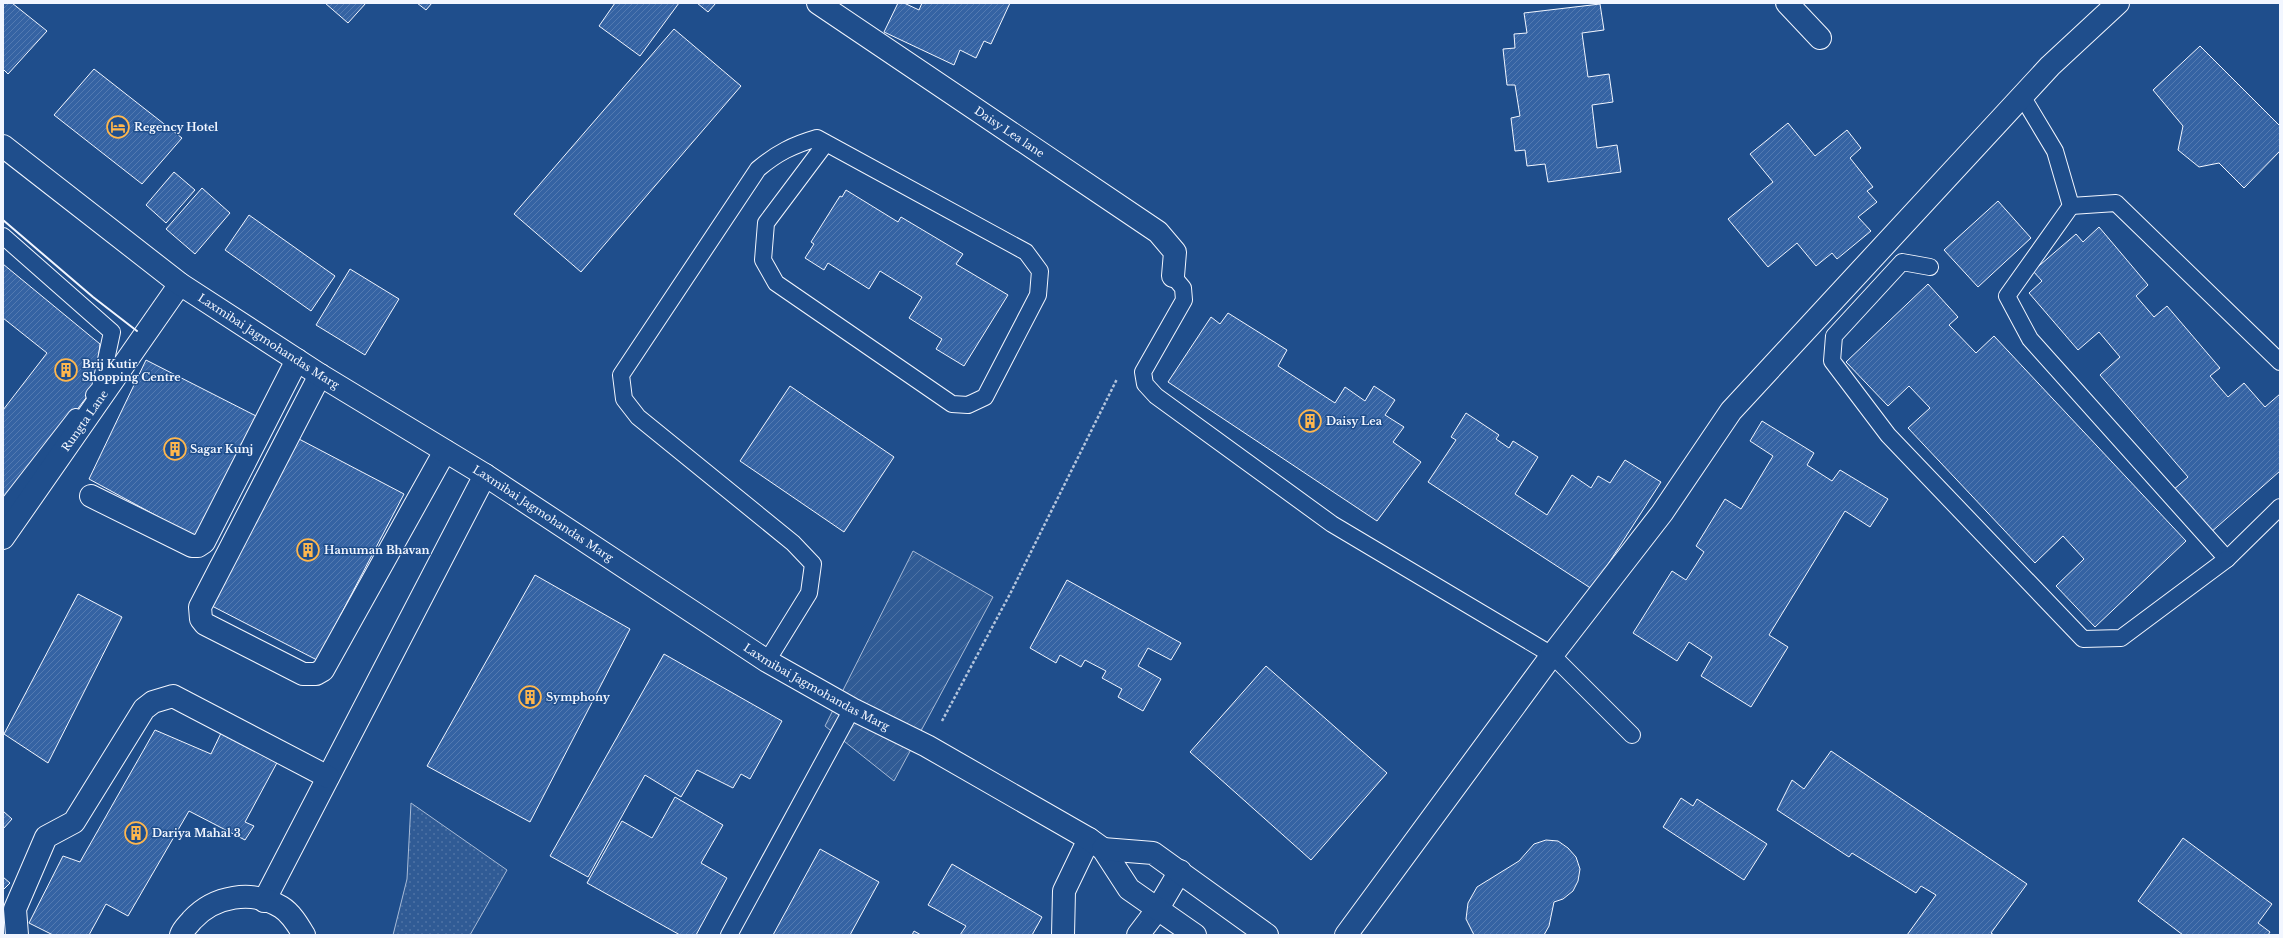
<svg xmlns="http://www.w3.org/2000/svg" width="2283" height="938" font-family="'Libre Baskerville',serif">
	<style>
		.park { fill: url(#park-dots); stroke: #a8bbd7 }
		.garden { fill: url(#garden-furrows); stroke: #a8bbd7 }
		.building { fill: url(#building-hatch); stroke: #f2f6ff }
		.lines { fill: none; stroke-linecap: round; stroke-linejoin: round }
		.service-casing { stroke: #f2f6ff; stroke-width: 18 }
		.minor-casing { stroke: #f2f6ff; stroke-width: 24 }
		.tertiary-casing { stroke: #f2f6ff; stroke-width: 24 }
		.secondary-casing { stroke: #f2f6ff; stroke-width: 24 }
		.path { stroke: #b3c4dc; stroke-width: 2.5; stroke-dasharray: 3 2; stroke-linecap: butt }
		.service { stroke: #1f4e8c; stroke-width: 16 }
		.minor { stroke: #1f4e8c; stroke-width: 22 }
		.tertiary { stroke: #1f4e8c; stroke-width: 22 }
		.secondary { stroke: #1f4e8c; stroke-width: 22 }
		.wall { stroke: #f2f6ff; stroke-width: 2 }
		.labels { text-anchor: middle; stroke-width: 3; stroke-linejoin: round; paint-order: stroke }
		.poi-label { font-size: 11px; font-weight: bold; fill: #f2f6ff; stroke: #1f4e8c; text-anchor: start }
		.street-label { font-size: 11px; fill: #f2f6ff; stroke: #1f4e8c }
	</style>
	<defs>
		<pattern id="park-dots" width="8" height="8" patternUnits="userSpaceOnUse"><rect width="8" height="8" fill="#305b95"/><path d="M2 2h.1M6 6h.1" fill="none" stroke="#4e73a5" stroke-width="1.8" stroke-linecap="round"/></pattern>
		<pattern id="garden-furrows" width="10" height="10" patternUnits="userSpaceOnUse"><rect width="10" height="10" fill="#305b95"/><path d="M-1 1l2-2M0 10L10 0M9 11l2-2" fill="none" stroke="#4e73a5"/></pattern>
		<pattern id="building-hatch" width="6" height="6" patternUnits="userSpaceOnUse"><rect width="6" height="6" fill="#3563a3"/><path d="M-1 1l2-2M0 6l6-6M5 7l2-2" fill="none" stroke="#537ab1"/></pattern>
	</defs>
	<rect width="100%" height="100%" fill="#1f4e8c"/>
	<!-- park -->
	<path class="park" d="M 411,803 L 507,870 L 470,935 L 393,935 L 407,879 Z"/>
	<!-- garden -->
	<path class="garden" d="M 913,551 L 993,597 L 894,781 L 825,726 Z"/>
	<!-- building -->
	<g class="building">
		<path d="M 3,3 L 12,3 L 47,31 L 8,74 L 3,69 Z"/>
		<path d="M 325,3 L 366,3 L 348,23 Z"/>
		<path d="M 417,3 L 432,3 L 426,10 Z"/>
		<path d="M 615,3 L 679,3 L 640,56 L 599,26 Z"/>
		<path d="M 697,3 L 716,3 L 708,12 Z"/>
		<path d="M 898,3 L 904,3 L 919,10 L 922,3 L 1010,3 L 991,44 L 984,41 L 976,58 L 960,50 L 954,65 L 884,32 Z"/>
		<path d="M 1600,4 L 1604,30 L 1582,33 L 1588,77 L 1609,74 L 1613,102 L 1592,105 L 1597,148 L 1617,145 L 1621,172 L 1548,182 L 1545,164 L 1527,166 L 1525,150 L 1515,151 L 1511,118 L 1520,116 L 1515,85 L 1507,85 L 1503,49 L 1515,48 L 1514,34 L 1527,33 L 1524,13 Z"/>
		<path d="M 674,29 L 741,86 L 581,272 L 514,214 Z"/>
		<path d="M 2200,46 L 2280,126 L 2280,151 L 2244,188 L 2219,163 L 2199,167 L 2178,150 L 2183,126 L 2153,90 Z"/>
		<path d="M 94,69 L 182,138 L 142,184 L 54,115 Z"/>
		<path d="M 1788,123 L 1815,156 L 1847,130 L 1861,148 L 1850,158 L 1873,187 L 1867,191 L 1877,202 L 1858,217 L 1871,231 L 1837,259 L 1832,253 L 1816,266 L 1797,243 L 1768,267 L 1728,219 L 1773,182 L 1750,154 Z"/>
		<path d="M 174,172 L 195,190 L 166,223 L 146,205 Z"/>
		<path d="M 202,188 L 230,213 L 195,254 L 166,229 Z"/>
		<path d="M 846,190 L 898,222 L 901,217 L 963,254 L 956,264 L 1008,295 L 964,366 L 936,349 L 942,339 L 909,318 L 922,297 L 880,271 L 869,289 L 828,263 L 824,270 L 805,258 L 814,244 L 811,242 L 840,196 L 842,197 Z"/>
		<path d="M 1998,201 L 2031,238 L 1978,287 L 1944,250 Z"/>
		<path d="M 249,215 L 335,276 L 311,311 L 225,250 Z"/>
		<path d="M 2099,227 L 2148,285 L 2136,296 L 2154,317 L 2167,306 L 2220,368 L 2210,376 L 2228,397 L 2244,383 L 2265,407 L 2280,394 L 2280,471 L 2209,534 L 2172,491 L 2188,477 L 2100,375 L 2120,357 L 2099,332 L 2078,350 L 2029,293 L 2042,281 L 2033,271 L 2076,234 L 2083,242 Z"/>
		<path d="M 3,264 L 100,344 L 95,386 L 3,507 L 3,410 L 47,353 L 3,318 Z"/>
		<path d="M 350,269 L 399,299 L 365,355 L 316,325 Z"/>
		<path d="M 1928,284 L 1958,317 L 1949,325 L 1976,353 L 1994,336 L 2186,541 L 2095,627 L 2056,586 L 2084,559 L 2063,536 L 2035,563 L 1908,428 L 1930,408 L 1909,386 L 1888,406 L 1846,362 Z"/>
		<path d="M 1228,313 L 1287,350 L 1278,366 L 1335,403 L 1345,387 L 1365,401 L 1374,386 L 1395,400 L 1385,415 L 1404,427 L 1393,442 L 1421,462 L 1377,521 L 1168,382 L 1211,317 L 1220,324 Z"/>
		<path d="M 146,360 L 262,419 L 201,540 L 89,479 Z"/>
		<path d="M 790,386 L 894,457 L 844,532 L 740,461 Z"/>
		<path d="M 1466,413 L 1499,435 L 1496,439 L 1509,448 L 1513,441 L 1538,457 L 1515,494 L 1547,515 L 1572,475 L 1591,488 L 1598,476 L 1610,483 L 1625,460 L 1661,482 L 1592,589 L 1428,482 L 1456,440 L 1451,437 Z"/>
		<path d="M 1762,421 L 1814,453 L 1807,465 L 1832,481 L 1840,470 L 1888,499 L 1870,527 L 1845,511 L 1769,635 L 1788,647 L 1751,707 L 1701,676 L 1712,657 L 1689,642 L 1677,661 L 1633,633 L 1672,571 L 1686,580 L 1704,552 L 1696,546 L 1725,499 L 1741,509 L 1773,456 L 1750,441 Z"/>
		<path d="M 299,439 L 404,494 L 317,660 L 212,606 Z"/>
		<path d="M 535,575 L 630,629 L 530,822 L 427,766 Z"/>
		<path d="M 1067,580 L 1181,643 L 1171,660 L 1148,648 L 1138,666 L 1161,679 L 1143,711 L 1118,697 L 1122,689 L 1102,678 L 1106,671 L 1085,660 L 1081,667 L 1060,655 L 1056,663 L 1030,648 Z"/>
		<path d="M 78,594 L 122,617 L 48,763 L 4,734 Z"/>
		<path d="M 664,654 L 782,721 L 750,779 L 741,774 L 733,788 L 697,770 L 681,797 L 645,775 L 588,877 L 550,856 Z"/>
		<path d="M 1266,666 L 1387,773 L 1311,860 L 1190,752 Z"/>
		<path d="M 155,730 L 211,754 L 222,731 L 279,759 L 245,822 L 254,826 L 245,840 L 189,811 L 128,916 L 106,904 L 89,935 L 53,935 L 29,923 L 63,856 L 80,862 Z"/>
		<path d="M 1831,751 L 2027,884 L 1991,933 L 1994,935 L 1907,935 L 1936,895 L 1921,886 L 1916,893 L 1852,853 L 1849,857 L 1777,810 L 1792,780 L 1804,789 Z"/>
		<path d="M 675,797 L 723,825 L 701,863 L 727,878 L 696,935 L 680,935 L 587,883 L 622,821 L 652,838 Z"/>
		<path d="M 1681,798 L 1693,806 L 1697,799 L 1767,844 L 1744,880 L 1663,827 Z"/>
		<path d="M 3,811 L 12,819 L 3,829 Z"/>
		<path d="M 2183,838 L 2272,904 L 2258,923 L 2270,932 L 2268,935 L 2183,935 L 2138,901 Z"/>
		<path d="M 1546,840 L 1558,841 L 1568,848 L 1576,857 L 1580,869 L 1578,881 L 1573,891 L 1563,899 L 1554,902 L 1549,926 L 1544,935 L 1474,935 L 1466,919 L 1468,903 L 1477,887 L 1519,861 L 1534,844 Z"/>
		<path d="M 820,849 L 879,882 L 850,935 L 773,935 Z"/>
		<path d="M 952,864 L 1042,917 L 1032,935 L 960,935 L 966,926 L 928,905 Z"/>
		<path d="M 3,877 L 10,883 L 3,890 Z"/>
		<path d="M 914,931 L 921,935 L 912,935 Z"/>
	</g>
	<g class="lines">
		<!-- service casing -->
		<g class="service-casing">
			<g id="service">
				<path d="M 2022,96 L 2055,151 L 2071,206"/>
				<path d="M 2071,206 L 2007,296 L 2030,339 L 2227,559 L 2280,507"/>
				<path d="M 2071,206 L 2116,203 L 2280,362"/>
				<path d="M 3,236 L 112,332 L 100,388 L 94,395"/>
				<path d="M 1930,267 L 1902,262 L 1834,336 L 1832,361 L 1888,435 L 2083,639 L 2121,638 L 2227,559"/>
				<path d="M 1173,276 L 1183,288 L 1184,300 L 1143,372 L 1145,384 L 1156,396 L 1332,524 L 1552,655 L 1632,735"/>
				<path d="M 3,511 L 76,417"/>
				<path d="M 767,661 L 809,593 L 813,564 L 793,543 L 638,417 L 624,399 L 621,375 L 758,169 C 777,153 793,145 817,138 L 1026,252 L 1040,271 L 1038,295 L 985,397 L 968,405 L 952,404 L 776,283 L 763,260 L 766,223 L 826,143"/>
				<path d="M 729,935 L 852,709"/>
			</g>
		</g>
		<!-- minor casing -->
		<g class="minor-casing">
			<g id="minor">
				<path id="s1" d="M 818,3 L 1158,232 L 1175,252 L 1173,276"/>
				<path d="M 1787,3 L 1820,38"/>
				<path d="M 320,375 L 200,607 L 201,619 L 205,624 L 303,674 L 316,674 L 323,670 L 445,451"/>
				<path d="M 91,496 L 192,546 L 198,546 L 204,542 L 297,360"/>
				<path id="s2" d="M 3,538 L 180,284"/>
				<path d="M 264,901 L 485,475"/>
				<path d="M 17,935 L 15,909 L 46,837 L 74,822 L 144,709 L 153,702 L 173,696 L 328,777"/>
				<path d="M 181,935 C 183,929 188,925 192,920 C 214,896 252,889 281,907 C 291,913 298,925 304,935"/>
				<path d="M 1346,935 L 1552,655 L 1662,513 L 1731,411 L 2050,66 L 2118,3"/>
			</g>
		</g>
		<!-- tertiary casing -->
		<g class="tertiary-casing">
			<g id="tertiary">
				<path d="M 1063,935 L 1064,891 L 1089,839"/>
				<path d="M 1138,935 L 1157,910 L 1180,871"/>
			</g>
		</g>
		<!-- secondary casing -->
		<g class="secondary-casing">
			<g id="secondary">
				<path id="s3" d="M 3,146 L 180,284 L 320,375 L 485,475 L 767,661 L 852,709 L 927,746 L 1089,839 L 1103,849 L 1129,889 L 1195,935"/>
				<path d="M 1103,849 L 1153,853 L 1267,935"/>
			</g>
		</g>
		<!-- path -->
		<path class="path" d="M 942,721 L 1011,592 L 1117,379"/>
		<!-- service -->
		<use href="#service" class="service"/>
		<!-- minor -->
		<use href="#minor" class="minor"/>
		<!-- tertiary -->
		<use href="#tertiary" class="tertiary"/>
		<!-- secondary -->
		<use href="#secondary" class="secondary"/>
		<!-- wall -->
		<path class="wall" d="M 3,220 L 93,297 L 137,331"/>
	</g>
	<!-- icons -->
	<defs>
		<g id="hotel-ring" transform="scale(1.15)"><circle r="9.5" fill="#1f4e8c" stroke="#ffb74d" stroke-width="1.5"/><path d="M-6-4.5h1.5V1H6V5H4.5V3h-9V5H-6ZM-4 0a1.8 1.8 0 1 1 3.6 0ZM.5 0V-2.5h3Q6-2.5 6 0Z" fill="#ffb74d"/></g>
		<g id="building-ring" transform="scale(1.15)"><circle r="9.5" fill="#1f4e8c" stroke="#ffb74d" stroke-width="1.5"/><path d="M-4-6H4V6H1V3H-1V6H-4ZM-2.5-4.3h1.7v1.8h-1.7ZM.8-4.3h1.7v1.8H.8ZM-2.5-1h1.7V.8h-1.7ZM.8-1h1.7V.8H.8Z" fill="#ffb74d"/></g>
	</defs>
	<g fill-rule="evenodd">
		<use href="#hotel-ring" x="118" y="127"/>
		<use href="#building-ring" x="66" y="370"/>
		<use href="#building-ring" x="1310" y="421"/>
		<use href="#building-ring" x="175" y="449"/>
		<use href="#building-ring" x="308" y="550"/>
		<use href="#building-ring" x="530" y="697"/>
		<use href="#building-ring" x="136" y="833"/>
	</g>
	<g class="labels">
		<!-- poi labels -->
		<g class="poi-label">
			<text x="134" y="131">Regency Hotel</text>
			<text x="82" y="368">Brij Kutir<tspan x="82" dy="13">Shopping Centre</tspan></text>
			<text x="1326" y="425">Daisy Lea</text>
			<text x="190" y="453">Sagar Kunj</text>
			<text x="324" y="554">Hanuman Bhavan</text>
			<text x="546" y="701">Symphony</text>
			<text x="152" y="837">Dariya Mahal 3</text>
		</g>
		<!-- street labels -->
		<g class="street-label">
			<text dy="4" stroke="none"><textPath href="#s1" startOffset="231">Daisy Lea lane</textPath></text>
			<text dy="4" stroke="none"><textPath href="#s3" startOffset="330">Laxmibai Jagmohandas Marg</textPath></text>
			<text dy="4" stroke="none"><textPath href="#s2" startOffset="143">Rungta Lane</textPath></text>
			<text dy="4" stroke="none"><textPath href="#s3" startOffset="654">Laxmibai Jagmohandas Marg</textPath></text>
			<text dy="4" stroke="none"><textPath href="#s3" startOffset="978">Laxmibai Jagmohandas Marg</textPath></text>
		</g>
	</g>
	<!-- border -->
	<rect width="2283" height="938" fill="none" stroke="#f2f6ff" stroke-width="8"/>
</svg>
